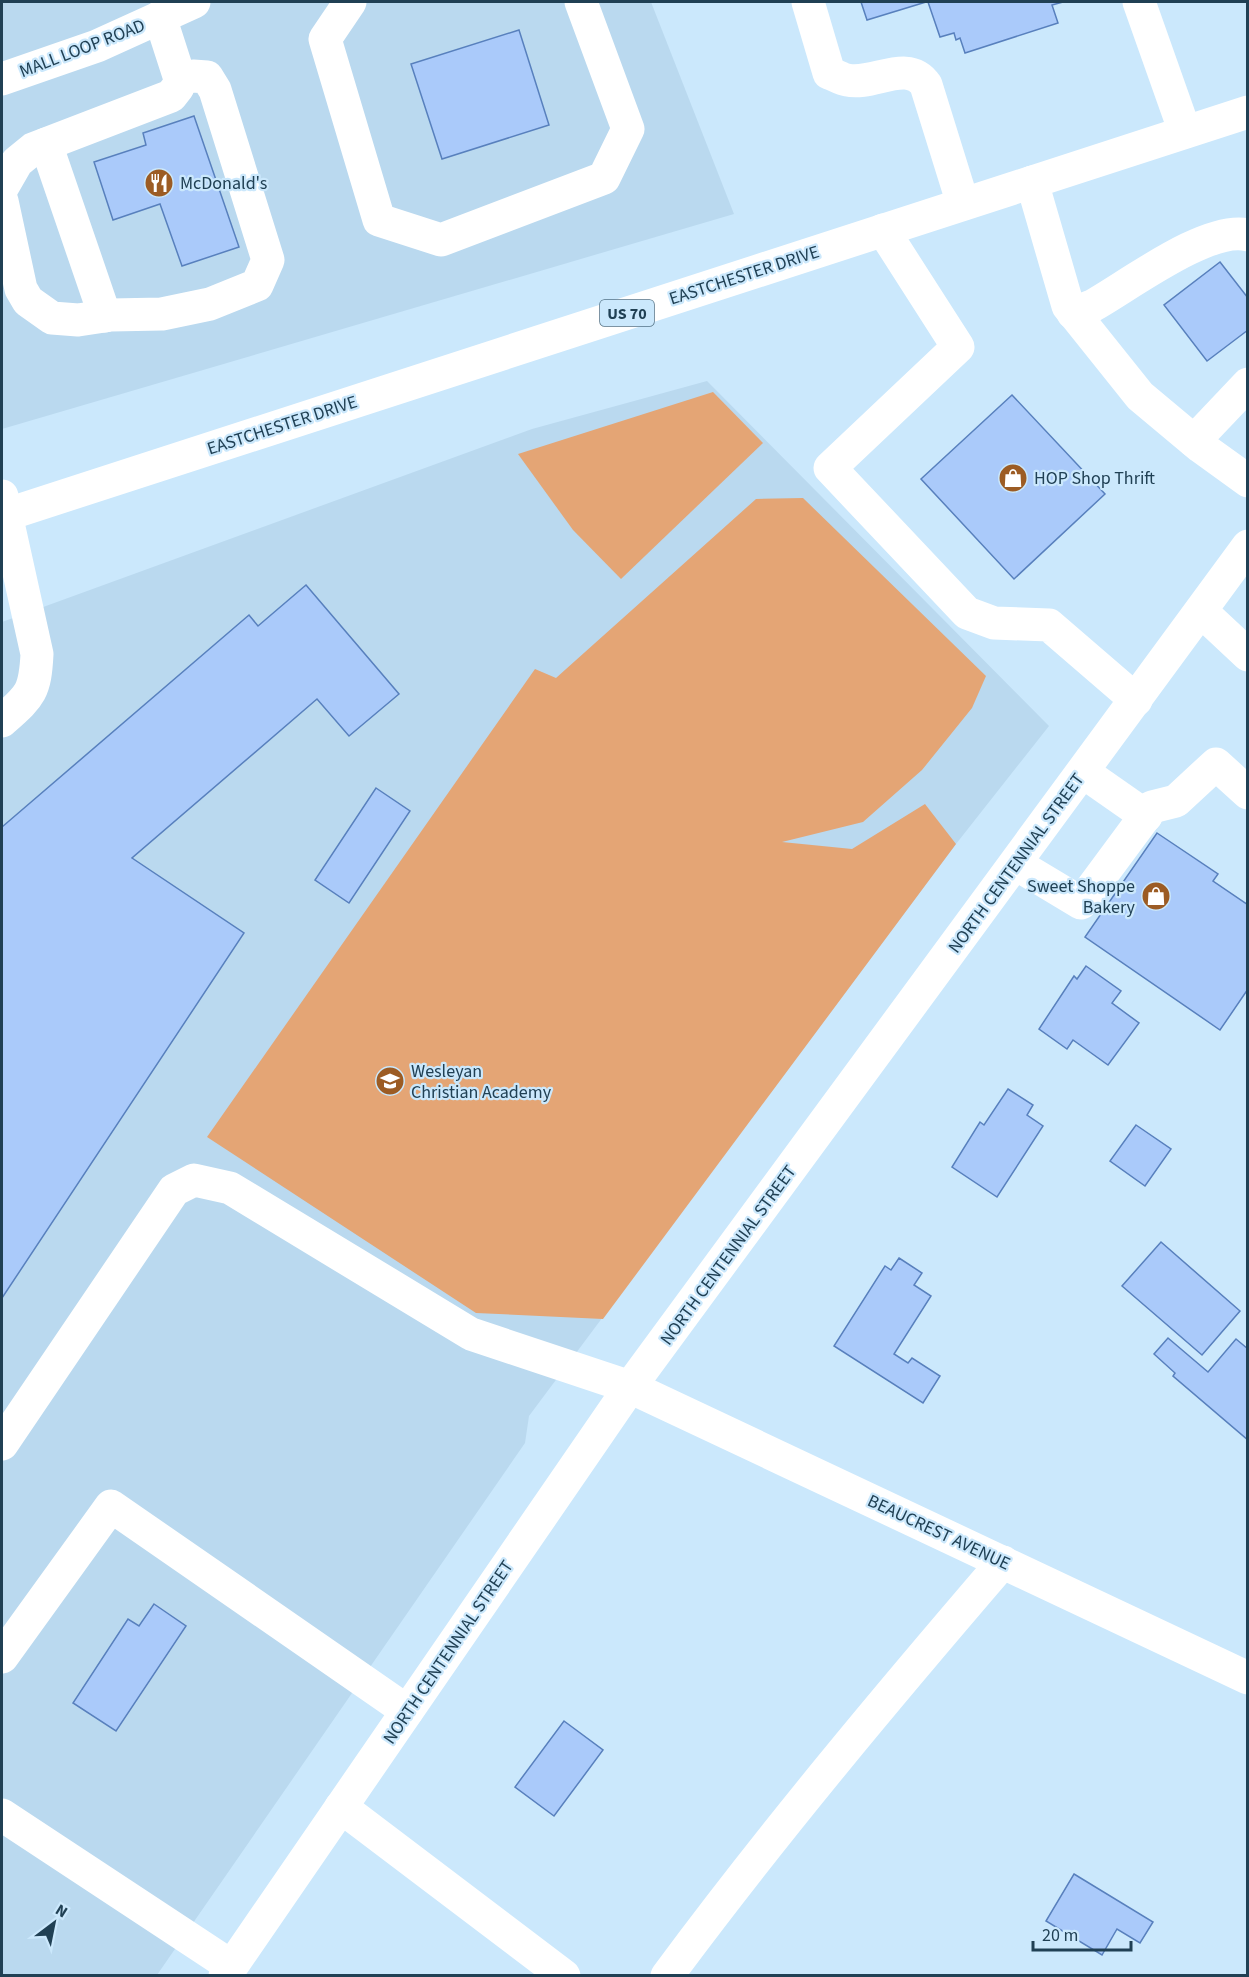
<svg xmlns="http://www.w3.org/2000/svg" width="1249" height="1977" font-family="'Source Sans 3',sans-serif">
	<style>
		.built { fill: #bad9ef }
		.green { fill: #e4a575 }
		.building { fill: #aacafa; stroke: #5880bd; stroke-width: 1.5 }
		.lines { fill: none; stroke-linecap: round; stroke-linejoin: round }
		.minor { stroke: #fff; stroke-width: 33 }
		.major { stroke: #fff; stroke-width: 33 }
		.labels { text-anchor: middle; stroke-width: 4.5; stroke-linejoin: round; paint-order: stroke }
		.shield { fill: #cbe8fc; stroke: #537286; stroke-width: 1.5 }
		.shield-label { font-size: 16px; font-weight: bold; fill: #204054 }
		.street-label { font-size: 18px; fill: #204054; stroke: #cbe8fc }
		.poi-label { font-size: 18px; fill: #204054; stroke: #cbe8fc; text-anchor: start }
	</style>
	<rect width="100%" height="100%" fill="#cbe8fc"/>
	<!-- built -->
	<g class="built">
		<path d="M 2,2 L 651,2 L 734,214 L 2,429 Z"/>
		<path d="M 707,381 L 1049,726 L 956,844 L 529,1416 L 525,1443 L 157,1975 L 2,1976 L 2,622 L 532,429 Z"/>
	</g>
	<!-- green -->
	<g class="green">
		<path d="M 713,392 L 763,443 L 621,579 L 573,530 L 518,454 Z"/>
		<path d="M 803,498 L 986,676 L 972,708 L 922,770 L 863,822 L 782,842 L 852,849 L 925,804 L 956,844 L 603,1319 L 476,1313 L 207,1137 L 535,669 L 556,678 L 756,499 Z"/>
	</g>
	<!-- building -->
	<g class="building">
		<path d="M 861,2 L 926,2 L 867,20 Z"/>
		<path d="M 928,2 L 1063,2 L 1052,5 L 1058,23 L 965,53 L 960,38 L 956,40 L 954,33 L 940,37 Z"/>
		<path d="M 519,30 L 549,125 L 442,159 L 411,64 Z"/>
		<path d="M 194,116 L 239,247 L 182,266 L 160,204 L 113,220 L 94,162 L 146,145 L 143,133 Z"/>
		<path d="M 1220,262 L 1248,298 L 1248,330 L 1207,361 L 1164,305 Z"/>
		<path d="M 1012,395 L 1105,494 L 1014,579 L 921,479 Z"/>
		<path d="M 306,585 L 399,694 L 349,736 L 317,699 L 132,858 L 244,933 L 2,1298 L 2,827 L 249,615 L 258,626 Z"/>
		<path d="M 376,788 L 410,811 L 349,903 L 315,880 Z"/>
		<path d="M 1157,833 L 1218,874 L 1213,881 L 1248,905 L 1248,989 L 1220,1030 L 1085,937 Z"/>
		<path d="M 1086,966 L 1121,991 L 1112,1003 L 1139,1023 L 1108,1065 L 1073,1040 L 1067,1049 L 1039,1029 L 1074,976 L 1077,979 Z"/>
		<path d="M 1008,1089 L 1033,1105 L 1027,1115 L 1043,1126 L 997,1197 L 952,1167 L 980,1122 L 984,1125 Z"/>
		<path d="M 1136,1125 L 1171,1149 L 1145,1186 L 1110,1161 Z"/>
		<path d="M 1161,1242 L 1240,1311 L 1202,1355 L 1122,1286 Z"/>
		<path d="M 899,1258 L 922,1273 L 914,1285 L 931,1296 L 894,1354 L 908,1363 L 912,1358 L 940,1376 L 923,1403 L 834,1346 L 885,1266 L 891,1270 Z"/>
		<path d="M 1168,1338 L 1208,1372 L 1236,1339 L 1248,1349 L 1248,1440 L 1173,1376 L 1175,1373 L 1154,1354 Z"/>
		<path d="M 154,1604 L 186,1626 L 116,1731 L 73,1703 L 128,1619 L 139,1626 Z"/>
		<path d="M 564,1721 L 603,1750 L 554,1816 L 515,1787 Z"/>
		<path d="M 1074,1874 L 1153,1922 L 1140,1943 L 1117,1929 L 1102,1955 L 1046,1921 Z"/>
	</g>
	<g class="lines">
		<!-- minor -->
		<g class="minor">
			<path d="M 350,2 L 325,39 L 379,220 L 441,240 L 604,178 L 628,129 L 581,2"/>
			<path d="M 808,2 L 829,73 C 835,75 841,79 847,80 C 873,86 908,58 926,85 L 963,204"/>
			<path d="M 1139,2 L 1185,132"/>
			<path d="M 2,79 L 97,46 L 194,2"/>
			<path d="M 46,144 L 105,316"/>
			<path d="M 1032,182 L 1068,306 L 1140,396 L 1201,447 L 1248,481"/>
			<path d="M 2,188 L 17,162 L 33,149 L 171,96 L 178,87 L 180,79 L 160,17"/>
			<path d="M 2,201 L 21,289 L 28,301 L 52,318 L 78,320 L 111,315 L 162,314 L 210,304 L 257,285 L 268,260 L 215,90 L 207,77 L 193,76 L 180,79"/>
			<path d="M 883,230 L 958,347 L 830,468 L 967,613 L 994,623 L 1049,625 L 1136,700"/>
			<path d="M 1073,313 L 1092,306 C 1128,286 1208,225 1248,235"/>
			<path d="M 1194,441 L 1248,384"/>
			<path d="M 2,496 L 37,654 C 35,693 30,696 2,721"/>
			<path d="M 1201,611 L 1248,655"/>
			<path d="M 1083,772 L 1146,816"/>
			<path d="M 1016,864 L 1081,903 L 1152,807 L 1176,801 L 1216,764 L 1248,793"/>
			<path d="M 2,1444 L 174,1190 L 194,1180 L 230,1188 L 471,1334 L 630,1387 L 1248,1678"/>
			<path d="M 2,1657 L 111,1506 L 407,1711"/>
			<path d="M 341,1807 L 564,1976"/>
			<path d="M 2,1815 L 231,1966"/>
			<path d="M 667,1976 C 773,1833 887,1697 1003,1562"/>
		</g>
		<!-- major -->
		<g class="major">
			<path d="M 2,516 L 1248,112"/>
			<path d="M 225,1976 L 630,1387 L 1248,546"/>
		</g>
	</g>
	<!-- icons -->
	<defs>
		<g id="restaurant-disc" transform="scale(1.5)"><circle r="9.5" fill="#9c5c24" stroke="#cbe8fc"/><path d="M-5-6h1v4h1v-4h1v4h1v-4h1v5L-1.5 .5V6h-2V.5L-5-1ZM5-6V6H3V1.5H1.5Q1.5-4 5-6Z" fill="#fff"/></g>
		<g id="shop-disc" transform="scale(1.5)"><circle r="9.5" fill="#9c5c24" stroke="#cbe8fc"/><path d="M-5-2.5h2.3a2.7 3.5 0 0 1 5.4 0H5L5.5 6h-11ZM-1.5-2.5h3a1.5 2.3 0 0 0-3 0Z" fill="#fff"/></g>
		<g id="school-disc" transform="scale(1.5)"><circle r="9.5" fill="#9c5c24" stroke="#cbe8fc"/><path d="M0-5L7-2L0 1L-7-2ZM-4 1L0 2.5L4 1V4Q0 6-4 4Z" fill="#fff"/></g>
	</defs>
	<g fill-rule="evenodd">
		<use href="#restaurant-disc" x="159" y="183"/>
		<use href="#shop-disc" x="1013" y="478"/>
		<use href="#shop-disc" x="1156" y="896"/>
		<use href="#school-disc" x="390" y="1081"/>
	</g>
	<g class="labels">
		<!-- shield labels -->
		<rect class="shield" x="600" y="300" width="54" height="26" rx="4.5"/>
		<g class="shield-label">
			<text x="627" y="319">US 70</text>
		</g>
		<!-- street labels -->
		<g class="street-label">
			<text transform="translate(82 48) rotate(-21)" y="6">MALL LOOP ROAD</text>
			<text transform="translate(744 275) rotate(-18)" y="6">EASTCHESTER DRIVE</text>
			<text transform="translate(282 425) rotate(-18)" y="6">EASTCHESTER DRIVE</text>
			<text transform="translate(1016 863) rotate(-54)" y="6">NORTH CENTENNIAL STREET</text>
			<text transform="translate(728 1255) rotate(-54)" y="6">NORTH CENTENNIAL STREET</text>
			<text transform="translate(939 1532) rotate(25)" y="6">BEAUCREST AVENUE</text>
			<text transform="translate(448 1652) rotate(-56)" y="6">NORTH CENTENNIAL STREET</text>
		</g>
		<!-- poi labels -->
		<g class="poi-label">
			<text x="180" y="189">McDonald's</text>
			<text x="1034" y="484">HOP Shop Thrift</text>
			<text x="1135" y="892" text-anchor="end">Sweet Shoppe<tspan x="1135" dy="21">Bakery</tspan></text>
			<text x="411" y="1077">Wesleyan<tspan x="411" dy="21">Christian Academy</tspan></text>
		</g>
	</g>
	<!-- border -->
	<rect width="1249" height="1977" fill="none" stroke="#204054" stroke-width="6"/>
	<!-- north arrow -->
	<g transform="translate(54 1923) rotate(32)" stroke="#cbe8fc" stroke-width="4.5" paint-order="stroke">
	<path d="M0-4.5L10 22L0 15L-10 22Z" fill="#204054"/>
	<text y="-9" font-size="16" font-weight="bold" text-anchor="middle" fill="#204054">N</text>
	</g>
	<!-- scale -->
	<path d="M1033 1941v9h98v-9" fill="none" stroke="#204054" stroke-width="3"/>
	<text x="1042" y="1941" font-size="18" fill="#204054" stroke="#cbe8fc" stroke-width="4.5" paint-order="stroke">20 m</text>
</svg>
